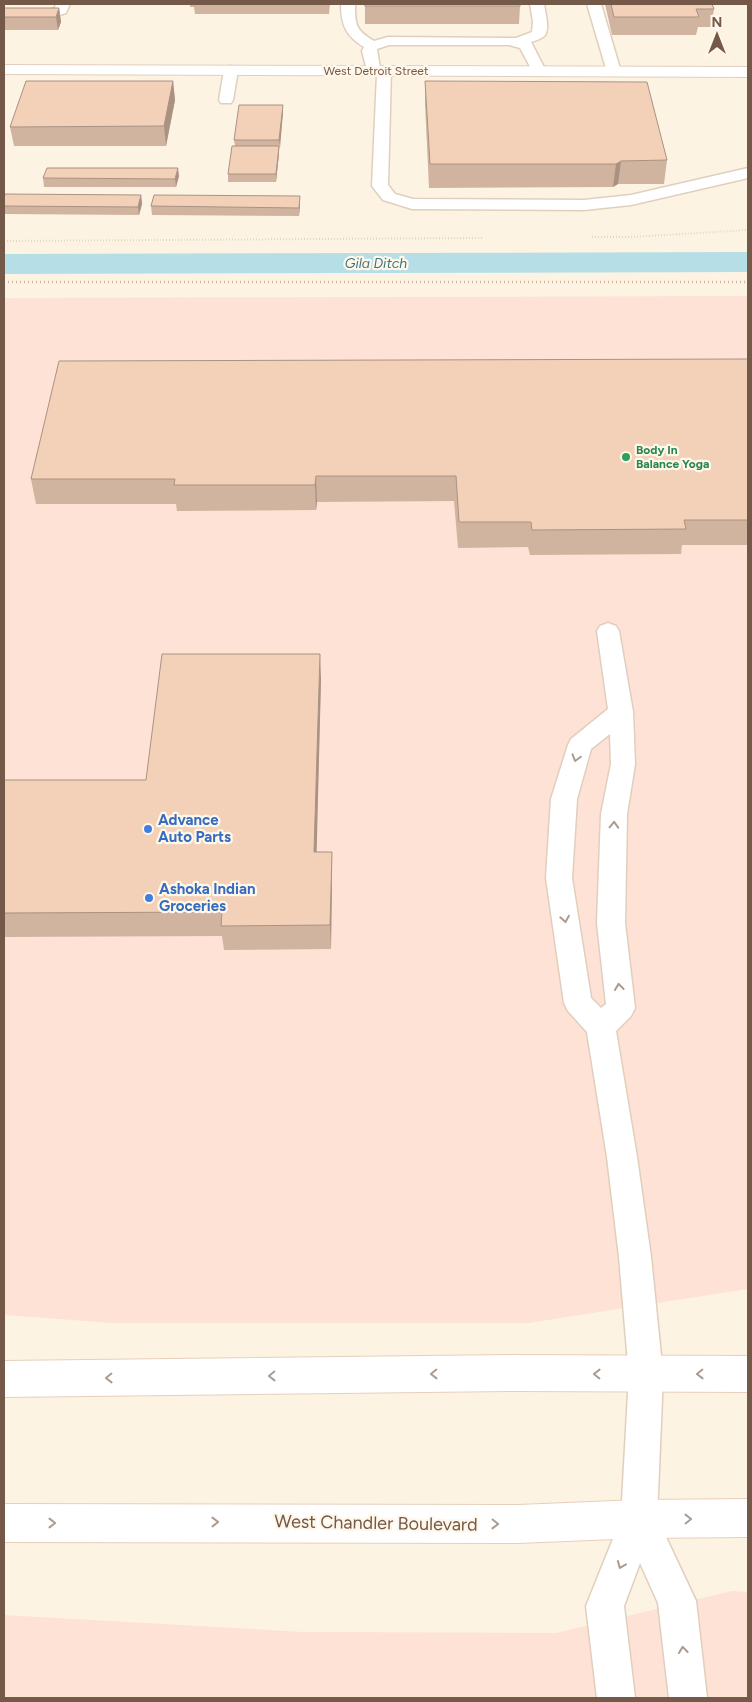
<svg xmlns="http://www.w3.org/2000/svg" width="752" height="1702" font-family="Figtree,sans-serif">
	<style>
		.commercial { fill: #fde2d5 }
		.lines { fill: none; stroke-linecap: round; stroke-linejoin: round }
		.canal { fill: #b6dee7; fill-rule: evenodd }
		.service-casing { stroke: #e1cfbe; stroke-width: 3 }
		.minor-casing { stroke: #e1cfbe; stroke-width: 2 }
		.secondary-casing { stroke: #e6d0bb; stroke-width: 2 }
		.path-far1 { stroke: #d7b59c; stroke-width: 2; stroke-dasharray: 0.5 2.5; stroke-linecap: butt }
		.path { stroke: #d7b59c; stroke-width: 2.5; stroke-dasharray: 1 3; stroke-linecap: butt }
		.service { fill: #fff; fill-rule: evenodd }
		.minor { fill: #fff; fill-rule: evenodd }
		.secondary { fill: #fff; fill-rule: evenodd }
		.wall { fill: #d1b49f }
		.shaded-wall { fill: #aa9282 }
		.building { fill: #f3d1b9; stroke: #aa9282 }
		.oneway { stroke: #ac9b91 }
		.leisure-dot { fill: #2e9e5b; stroke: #fff7e9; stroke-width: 2 }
		.shop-dot { fill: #3f7fe0; stroke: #fff7e9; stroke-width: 2 }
		.labels { text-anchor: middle; stroke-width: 4.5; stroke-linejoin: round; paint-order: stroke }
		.far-street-label { font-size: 12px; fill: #755948; stroke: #fff7e9 }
		.far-leisure-label { font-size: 12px; font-weight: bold; fill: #27864d; stroke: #fff7e9; text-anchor: start }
		.far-water-label { font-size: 14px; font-style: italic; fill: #3e7582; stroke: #fff7e9 }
		.shop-label { font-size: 15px; font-weight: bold; fill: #366cbe; stroke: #fff7e9; text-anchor: start }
		.near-street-label { font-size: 18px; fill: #755948; stroke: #fff7e9 }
	</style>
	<rect width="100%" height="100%" fill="#fdf3e2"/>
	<!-- commercial -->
	<g class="commercial">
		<path d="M 748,296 L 748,1289 L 528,1323 L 113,1323 L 4,1315 L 4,298 Z"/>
		<path d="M 732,1591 L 748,1592 L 748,1698 L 4,1698 L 4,1615 L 304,1632 L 556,1633 Z"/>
	</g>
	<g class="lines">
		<!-- canal -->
		<path class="canal" d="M 748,252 L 748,272 L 4,274 L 4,254 Z"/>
		<!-- service casing -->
		<g class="service-casing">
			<g id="service">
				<path d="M 56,4 L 70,4 L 66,13 L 47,19 L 4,19 L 4,11 L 46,11 L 55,8 Z"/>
				<path d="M 341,4 L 355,4 C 355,24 355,30 374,41 L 388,37 L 516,38 L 532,32 L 533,22 L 530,4 L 544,4 C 545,12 551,32 543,37 C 540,39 535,41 531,42 L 546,71 L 544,74 L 534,74 L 520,48 L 509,45 L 389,45 L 377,49 L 380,68 L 389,68 L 391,71 L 388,185 L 395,194 L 413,199 L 584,200 L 631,195 L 748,168 L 748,178 L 631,205 L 584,210 L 412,209 L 383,200 L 372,186 L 377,74 L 368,74 L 362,51 L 364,47 C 346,36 341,25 341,4 Z"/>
				<path d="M 587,4 L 601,4 L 621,72 L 619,75 L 609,75 L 607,72 Z"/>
				<path d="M 231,66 L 236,67 L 238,70 L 233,100 L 231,103 L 221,103 L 219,100 L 224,70 L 226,67 Z"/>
				<path d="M 608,623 L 616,626 L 619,631 L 633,712 L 635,764 L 627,814 L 625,923 L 635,1008 L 631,1016 L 616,1031 L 637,1157 L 651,1257 L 663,1375 L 657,1518 L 696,1601 L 707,1698 L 669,1698 L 658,1603 L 640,1563 L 624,1606 L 635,1698 L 597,1698 L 586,1606 L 621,1519 L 629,1375 L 619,1257 L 607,1157 L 587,1032 L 568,1011 L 564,1003 L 546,878 L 551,799 L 568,745 L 571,739 L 608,709 L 597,631 L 600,626 ZM 610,734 L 611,764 L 601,814 L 597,923 L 606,1004 L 601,1008 L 591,998 L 572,878 L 577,799 L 591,749 Z"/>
			</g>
		</g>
		<!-- minor casing -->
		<g class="minor-casing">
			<path id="minor" d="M 4,65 L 748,67 L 748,77 L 4,74 Z"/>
		</g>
		<!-- secondary casing -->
		<g class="secondary-casing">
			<g id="secondary">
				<path d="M 515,1355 L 748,1356 L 748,1392 L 515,1391 L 4,1397 L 4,1361 Z"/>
				<path d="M 748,1499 L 748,1537 L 639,1538 L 518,1543 L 4,1542 L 4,1504 L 518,1505 L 639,1500 Z"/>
			</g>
		</g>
		<!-- path-far1 -->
		<g class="path-far1">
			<path d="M 592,237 L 631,237 L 748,230"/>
			<path d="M 4,241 L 483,238"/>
		</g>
		<!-- path -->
		<path class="path" d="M 4,282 L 748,282"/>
		<!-- service -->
		<use href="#service" class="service"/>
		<!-- minor -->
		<use href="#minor" class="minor"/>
		<!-- secondary -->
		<use href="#secondary" class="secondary"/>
	</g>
	<!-- wall -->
	<g class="wall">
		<path d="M 190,4 L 330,4 L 329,14 L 195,14 L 194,7 L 190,7 Z"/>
		<path d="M 365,4 L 520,6 L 519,24 L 365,24 Z"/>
		<path d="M 605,4 L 712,4 L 714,9 L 711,27 L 698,27 L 696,35 L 612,35 Z"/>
		<path d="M 4,8 L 59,8 L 61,22 L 58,30 L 4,30 Z"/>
		<path d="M 173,81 L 175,100 L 166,146 L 14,146 L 10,127 Z"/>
		<path d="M 425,81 L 667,160 L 664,184 L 618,184 L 613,187 L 429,188 L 425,104 Z"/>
		<path d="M 283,112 L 276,182 L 228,182 L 228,174 L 235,146 L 234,140 Z"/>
		<path d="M 179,176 L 176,187 L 44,187 L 43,178 Z"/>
		<path d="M 141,195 L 142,204 L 139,215 L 4,214 L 4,199 Z"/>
		<path d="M 300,204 L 299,216 L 152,215 L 151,206 Z"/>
		<path d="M 748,359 L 748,545 L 682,545 L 681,554 L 530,555 L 528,547 L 458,548 L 454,501 L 317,502 L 316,510 L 177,511 L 176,504 L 36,504 L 31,479 Z"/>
		<path d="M 321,679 L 316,852 L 332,852 L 332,877 L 331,949 L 224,950 L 222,936 L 4,937 L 4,780 L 146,780 Z"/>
	</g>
	<!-- shaded-wall -->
	<g class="shaded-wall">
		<path d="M 59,8 L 61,22 L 58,30 L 56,17 Z"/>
		<path d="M 173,81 L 175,100 L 166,146 L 164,126 Z"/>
		<path d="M 283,105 L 283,112 L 280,148 L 279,140 Z"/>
		<path d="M 279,146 L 279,154 L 276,182 L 276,174 Z"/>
		<path d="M 621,161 L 618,184 L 613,187 L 616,164 Z"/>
		<path d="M 178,168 L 179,176 L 176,187 L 175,179 Z"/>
		<path d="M 141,195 L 142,204 L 139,215 L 138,207 Z"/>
		<path d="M 300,196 L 300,204 L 299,216 L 299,208 Z"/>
		<path d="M 316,476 L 317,502 L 316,510 L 315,485 Z"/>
		<path d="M 320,654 L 321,679 L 316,877 L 314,852 Z"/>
		<path d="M 332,852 L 332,877 L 331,949 L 330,925 Z"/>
	</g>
	<!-- building -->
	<g class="building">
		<rect x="365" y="4" width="155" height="2"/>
		<path d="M 611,4 L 712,4 L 714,9 L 696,9 L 699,17 L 614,17 Z"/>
		<path d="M 4,8 L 59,8 L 56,17 L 4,17 Z"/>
		<path d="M 26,81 L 173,81 L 164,126 L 10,127 Z"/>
		<path d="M 425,81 L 647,82 L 667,160 L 621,161 L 616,164 L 430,164 Z"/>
		<path d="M 239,105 L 283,105 L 279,140 L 234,140 Z"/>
		<path d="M 232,146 L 279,146 L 276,174 L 228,174 Z"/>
		<path d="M 47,168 L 178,168 L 175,179 L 43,178 Z"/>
		<path d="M 5,194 L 141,195 L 138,207 L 4,206 L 4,199 Z"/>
		<path d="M 154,195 L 300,196 L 299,208 L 151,206 Z"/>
		<path d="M 748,359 L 748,520 L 684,520 L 686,529 L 532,530 L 531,522 L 459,522 L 456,476 L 316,476 L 315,485 L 174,485 L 175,479 L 31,479 L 59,361 Z"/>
		<path d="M 162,654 L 320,654 L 314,852 L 332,852 L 330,925 L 221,926 L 222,912 L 4,913 L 4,780 L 146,780 Z"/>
	</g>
	<!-- one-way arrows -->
	<defs><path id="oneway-chevron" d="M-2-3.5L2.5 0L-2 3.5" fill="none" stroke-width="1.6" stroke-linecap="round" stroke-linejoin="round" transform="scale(1.25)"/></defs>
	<g class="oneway">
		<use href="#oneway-chevron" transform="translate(576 758) rotate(106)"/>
		<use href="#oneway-chevron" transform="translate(614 825) rotate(-88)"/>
		<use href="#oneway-chevron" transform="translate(565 919) rotate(81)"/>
		<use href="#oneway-chevron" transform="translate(619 987) rotate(-96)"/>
		<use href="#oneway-chevron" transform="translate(434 1374) rotate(179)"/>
		<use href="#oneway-chevron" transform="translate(597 1374) rotate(-179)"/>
		<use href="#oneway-chevron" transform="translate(700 1374) rotate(179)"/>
		<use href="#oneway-chevron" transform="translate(272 1376) rotate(179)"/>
		<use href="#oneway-chevron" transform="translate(109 1378) rotate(179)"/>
		<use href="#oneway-chevron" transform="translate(688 1519) rotate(-1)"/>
		<use href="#oneway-chevron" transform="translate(215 1522)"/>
		<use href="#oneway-chevron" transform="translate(52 1523)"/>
		<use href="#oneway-chevron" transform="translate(495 1524) rotate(1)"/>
		<use href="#oneway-chevron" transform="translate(621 1565) rotate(112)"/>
		<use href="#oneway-chevron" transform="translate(683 1650) rotate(-96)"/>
	</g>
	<!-- markers -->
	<circle class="leisure-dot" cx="626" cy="457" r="5"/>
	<g class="shop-dot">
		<circle cx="148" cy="829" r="5"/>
		<circle cx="149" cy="898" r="5"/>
	</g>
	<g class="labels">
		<!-- far-street labels -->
		<g class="far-street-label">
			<text x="376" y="75">West Detroit Street</text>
		</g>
		<!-- far-leisure labels -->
		<g class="far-leisure-label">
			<text x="636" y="454">Body In<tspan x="636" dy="14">Balance Yoga</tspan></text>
		</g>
		<!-- far-water labels -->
		<g class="far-water-label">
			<text x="376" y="268">Gila Ditch</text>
		</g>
		<!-- shop labels -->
		<g class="shop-label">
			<text x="158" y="825">Advance<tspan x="158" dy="17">Auto Parts</tspan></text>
			<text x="159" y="894">Ashoka Indian<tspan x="159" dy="17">Groceries</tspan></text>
		</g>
		<!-- near-street labels -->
		<g class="near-street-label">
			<text transform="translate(376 1523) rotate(1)" y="6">West Chandler Boulevard</text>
		</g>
	</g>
	<!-- border -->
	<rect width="752" height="1702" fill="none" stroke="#755948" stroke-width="10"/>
	<!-- north arrow -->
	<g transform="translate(717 35)" stroke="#fff7e9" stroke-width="4" paint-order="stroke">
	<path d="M0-4L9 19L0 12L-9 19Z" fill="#755948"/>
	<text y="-8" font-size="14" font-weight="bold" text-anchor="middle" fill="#755948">N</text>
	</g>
</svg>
